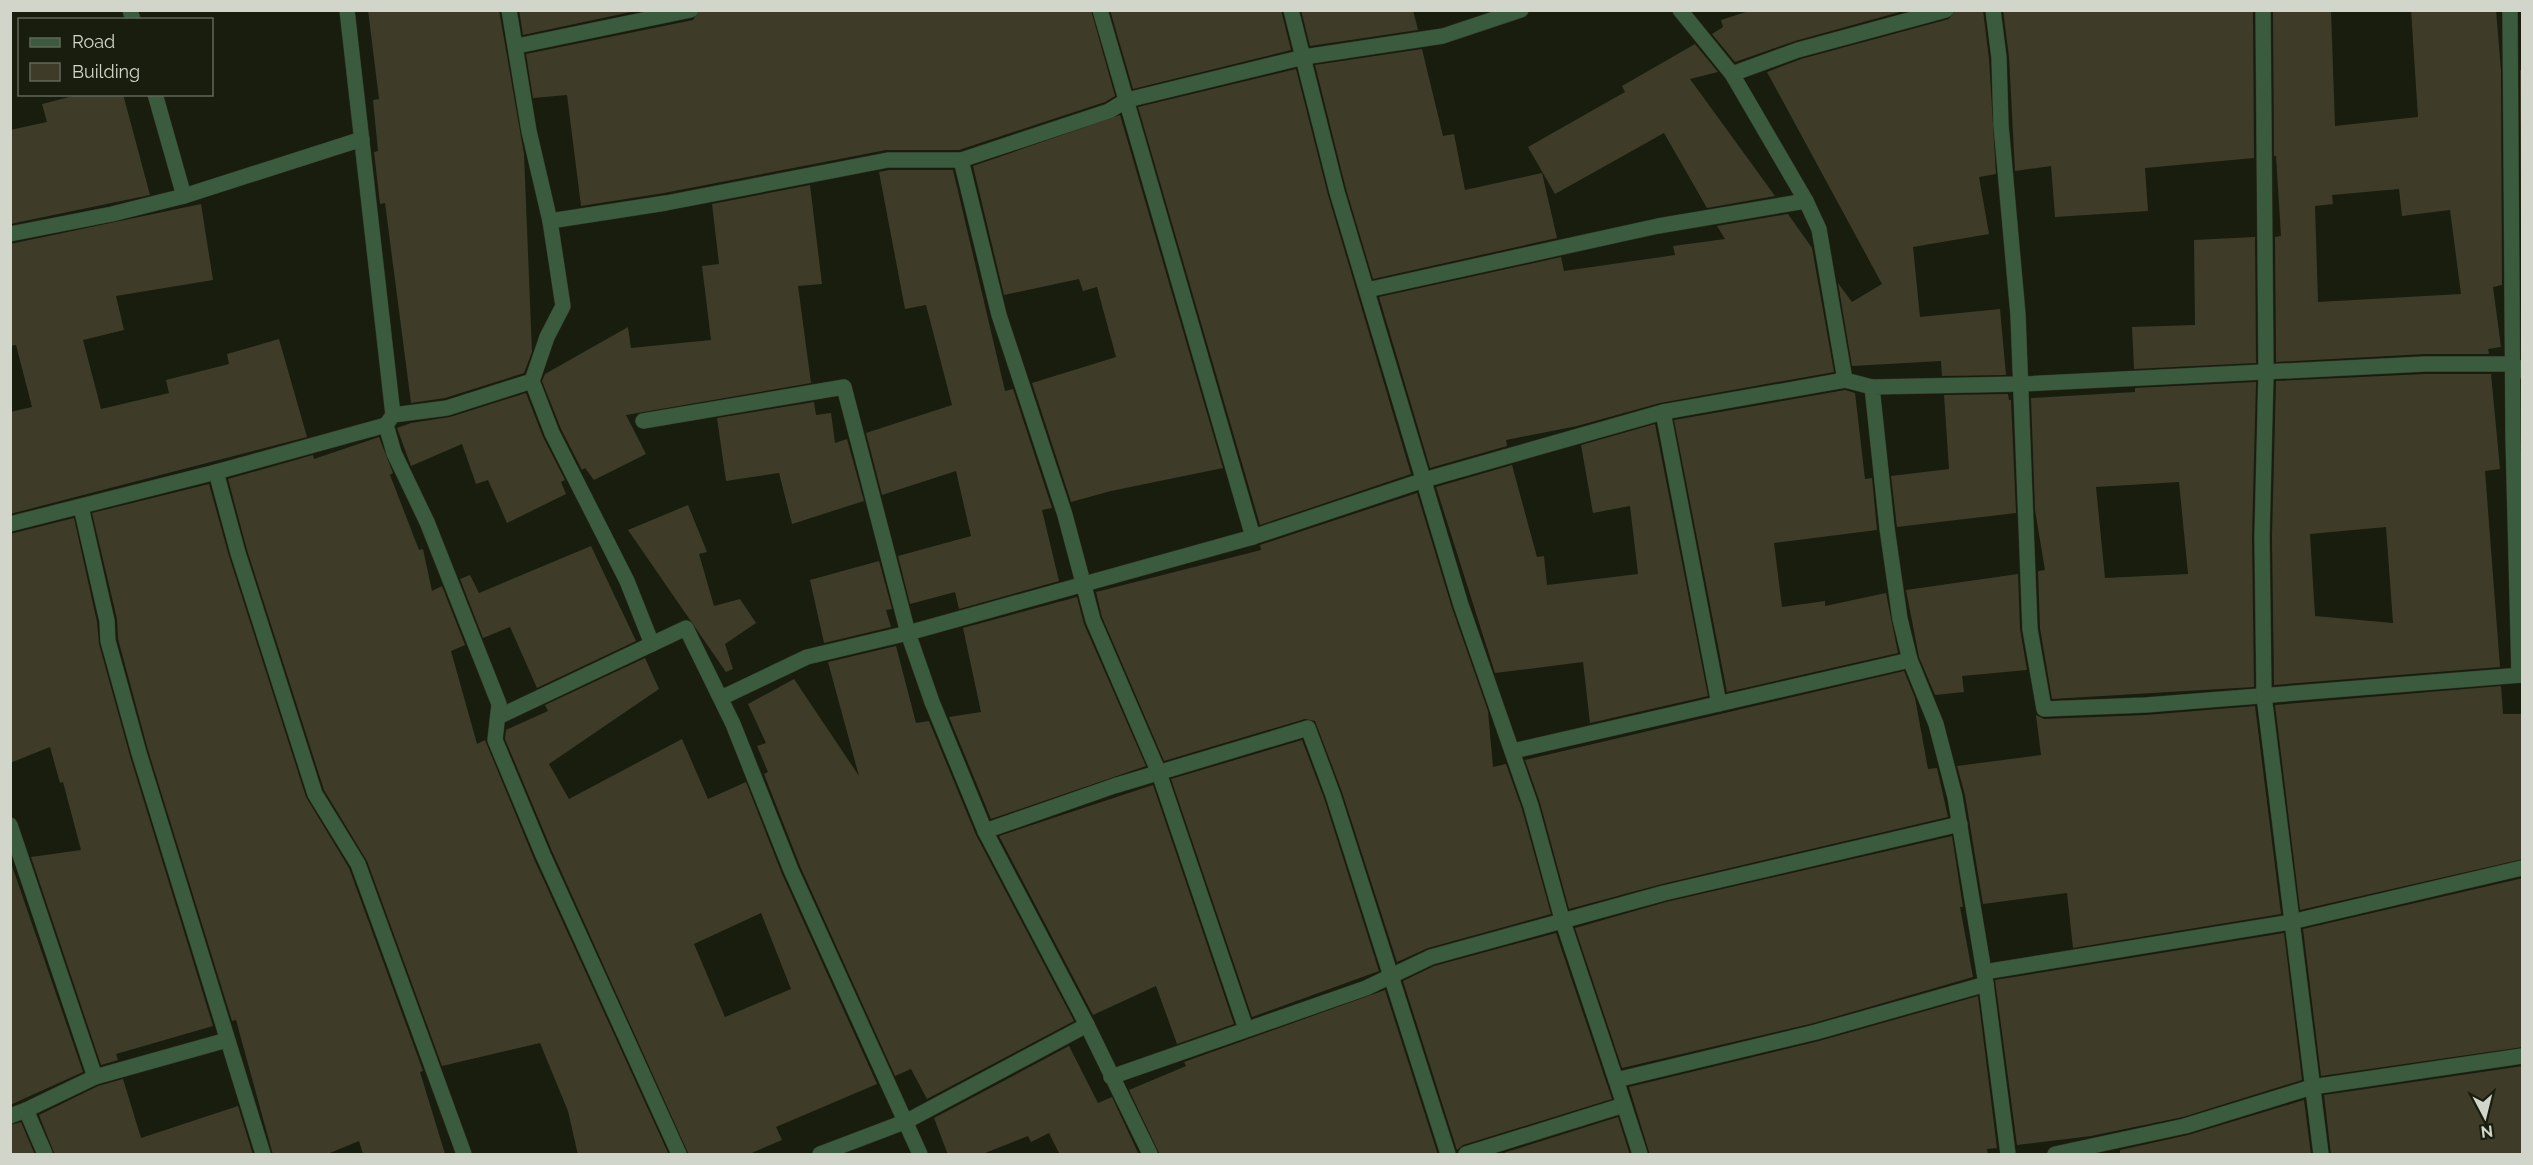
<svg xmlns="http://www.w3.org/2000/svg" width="2533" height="1165" font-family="Raleway,sans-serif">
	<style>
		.building { fill: #3e3c29; fill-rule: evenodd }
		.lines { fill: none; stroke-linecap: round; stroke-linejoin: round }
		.street-casing { stroke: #323727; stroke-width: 16 }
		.street { stroke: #3b5b3e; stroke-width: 15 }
	</style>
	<rect width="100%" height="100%" fill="#181d0d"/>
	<!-- building -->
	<g class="building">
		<path d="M 368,10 L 499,10 L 524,154 L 532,352 L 524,373 L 445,398 L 411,403 L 385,203 L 380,204 L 374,152 L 378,151 L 373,100 L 379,99 Z"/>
		<path d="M 519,10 L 640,10 L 523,35 Z"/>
		<path d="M 700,10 L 1091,10 L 1115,96 L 1105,102 L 959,150 L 886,150 L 664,193 L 581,206 L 567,95 L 533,98 L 526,54 L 693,20 Z"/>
		<path d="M 1110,10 L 1281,10 L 1291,50 L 1133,89 Z"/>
		<path d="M 1301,10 L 1413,10 L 1418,30 L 1310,46 Z"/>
		<path d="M 1752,10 L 1907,10 L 1795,41 L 1735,62 L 1712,34 L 1723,27 L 1721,20 Z"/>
		<path d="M 1955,10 L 1983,10 L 1989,59 L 1996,174 L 1979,177 L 1989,234 L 1913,247 L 1920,317 L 2000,309 L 2006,375 L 1942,376 L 1941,361 L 1852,366 L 1838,283 L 1852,302 L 1882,284 L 1767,72 L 1801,59 L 1949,19 Z"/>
		<path d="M 2003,10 L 2253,10 L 2254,158 L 2145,168 L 2148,211 L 2055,217 L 2051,166 L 2015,171 L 2009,57 Z"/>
		<path d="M 2273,10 L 2331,10 L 2335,126 L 2418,117 L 2411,10 L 2496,10 L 2501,71 L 2502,285 L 2493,287 L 2501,347 L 2488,349 L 2489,354 L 2425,354 L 2276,362 L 2275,237 L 2281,236 L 2276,156 L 2274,156 ZM 2399,189 L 2402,216 L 2450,210 L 2461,294 L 2318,302 L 2315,206 L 2333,204 L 2332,195 Z"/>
		<path d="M 1695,44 L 1718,72 L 1690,79 L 1775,196 L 1707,208 L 1664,133 L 1555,194 L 1528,147 L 1625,92 L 1622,86 Z"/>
		<path d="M 1422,49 L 1443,136 L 1454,134 L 1465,190 L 1542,173 L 1557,238 L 1373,279 L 1346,189 L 1315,65 Z"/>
		<path d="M 1296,69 L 1328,195 L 1411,474 L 1260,525 L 1138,107 Z"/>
		<path d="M 2520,70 L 2523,70 L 2523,228 L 2521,228 Z"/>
		<path d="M 81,94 L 123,94 L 150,195 L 10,224 L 10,130 L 47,122 L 42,104 Z"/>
		<path d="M 1120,115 L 1223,468 L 1111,491 L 1071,502 L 1032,383 L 1116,357 L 1097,287 L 1083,291 L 1079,279 L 1004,295 L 973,166 Z"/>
		<path d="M 889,170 L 953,170 L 1005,391 L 1013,389 L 1052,508 L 1042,510 L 1059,581 L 959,609 L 955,592 L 910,604 L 898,556 L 971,536 L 956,471 L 882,495 L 866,433 L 952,405 L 926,305 L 905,309 L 879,172 Z"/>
		<path d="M 810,185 L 822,284 L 798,286 L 811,383 L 626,415 L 646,454 L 594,480 L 585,468 L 582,470 L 561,429 L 542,381 L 545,374 L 628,327 L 631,348 L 711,340 L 702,266 L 719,264 L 712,204 Z"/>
		<path d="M 201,204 L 213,280 L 116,296 L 124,330 L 83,340 L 101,409 L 169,393 L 166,380 L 229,364 L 227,354 L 279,339 L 307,437 L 10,514 L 10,412 L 32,407 L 16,345 L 10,346 L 10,244 Z"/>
		<path d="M 1788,214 L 1812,248 L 1834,372 L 1660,403 L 1577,426 L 1506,440 L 1507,446 L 1430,468 L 1379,297 L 1561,257 L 1564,271 L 1675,255 L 1673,246 L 1725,239 L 1717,226 Z"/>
		<path d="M 2255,237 L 2256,363 L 2134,369 L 2132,327 L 2195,325 L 2194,240 Z"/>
		<path d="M 2425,374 L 2491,374 L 2500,469 L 2485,471 L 2500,667 L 2274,685 L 2272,537 L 2276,381 ZM 2386,527 L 2393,623 L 2315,616 L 2310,534 Z"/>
		<path d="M 2256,382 L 2252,537 L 2254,687 L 2052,699 L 2040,628 L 2038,571 L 2045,570 L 2035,510 L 2031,398 L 2135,392 L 2135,388 ZM 2179,482 L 2188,574 L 2105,578 L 2096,487 Z"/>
		<path d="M 1845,390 L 1855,393 L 1865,479 L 1872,478 L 1877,530 L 1774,543 L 1782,607 L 1825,601 L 1825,606 L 1886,593 L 1898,653 L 1727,692 L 1674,420 Z"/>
		<path d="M 526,393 L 543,437 L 565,480 L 561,482 L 566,494 L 507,523 L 488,480 L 476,484 L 462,444 L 411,466 L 397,428 L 411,423 L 450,417 Z"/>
		<path d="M 2008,394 L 2009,400 L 2011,400 L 2016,513 L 1897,527 L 1891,476 L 1949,469 L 1944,395 Z"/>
		<path d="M 814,402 L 816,415 L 831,413 L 835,443 L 847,439 L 864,501 L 792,524 L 779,473 L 726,481 L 717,418 Z"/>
		<path d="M 1655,424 L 1708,696 L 1590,723 L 1583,662 L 1495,673 L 1436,487 L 1512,465 L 1537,557 L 1544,556 L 1547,585 L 1638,574 L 1630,506 L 1593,513 L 1581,445 Z"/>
		<path d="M 379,437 L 393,473 L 390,475 L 419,550 L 423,549 L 432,591 L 442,586 L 465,645 L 451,651 L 477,744 L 485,740 L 534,859 L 669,1155 L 578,1155 L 568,1111 L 540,1043 L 442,1066 L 367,861 L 324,790 L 247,550 L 228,479 L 313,455 L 314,459 Z"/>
		<path d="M 209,484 L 229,556 L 306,797 L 349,868 L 423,1071 L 420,1072 L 445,1154 L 363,1154 L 359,1141 L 325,1155 L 273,1155 L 236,1020 L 232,1021 L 148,750 L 118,639 L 117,619 L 92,513 Z"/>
		<path d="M 1417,493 L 1452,608 L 1488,711 L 1493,767 L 1506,764 L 1522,809 L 1551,914 L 1428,948 L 1397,962 L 1342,792 L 1315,721 L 1305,719 L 1164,761 L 1102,617 L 1096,592 L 1261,550 L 1260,545 Z"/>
		<path d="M 688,505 L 707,552 L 699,554 L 714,606 L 740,599 L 756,623 L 725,644 L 733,669 L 726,672 L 628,530 Z"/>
		<path d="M 74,518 L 97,622 L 99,644 L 130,756 L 213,1026 L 116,1054 L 118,1060 L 101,1065 L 31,857 L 81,850 L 63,782 L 60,783 L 50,747 L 10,763 L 10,534 Z"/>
		<path d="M 591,546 L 636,641 L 537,688 L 510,627 L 483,638 L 460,579 L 470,575 L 479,593 Z"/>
		<path d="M 879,561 L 892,609 L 886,610 L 891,627 L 824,643 L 810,580 Z"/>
		<path d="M 2018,574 L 2020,629 L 2027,670 L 1962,676 L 1964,692 L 1935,695 L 1919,657 L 1906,590 Z"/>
		<path d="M 1077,597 L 1084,624 L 1146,766 L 991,819 L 949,717 L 981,712 L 963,628 Z"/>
		<path d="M 896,646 L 916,723 L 929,721 L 976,835 L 1074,1021 L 927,1099 L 911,1069 L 895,1076 L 800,866 L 764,774 L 768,772 L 757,746 L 766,743 L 748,704 L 794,679 L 859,776 L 828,662 Z"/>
		<path d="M 645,658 L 659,689 L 549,764 L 569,799 L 682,739 L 708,799 L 746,782 L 782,874 L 877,1084 L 776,1127 L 782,1140 L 747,1155 L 689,1155 L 552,851 L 505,739 L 506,730 L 548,711 L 545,705 ZM 761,913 L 791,989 L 725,1017 L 694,944 Z"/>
		<path d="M 1904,671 L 1915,698 L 1928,769 L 1937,768 L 1948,817 L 1662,884 L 1569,909 L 1540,803 L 1525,760 Z"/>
		<path d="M 2501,686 L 2503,714 L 2523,714 L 2523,859 L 2300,910 L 2275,705 Z"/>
		<path d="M 2255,706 L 2281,914 L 2073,948 L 2067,893 L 1983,904 L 1965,795 L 1957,766 L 2041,755 L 2036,715 L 2044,719 L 2146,715 Z"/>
		<path d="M 1302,740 L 1324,798 L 1379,971 L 1252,1017 L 1171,779 Z"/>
		<path d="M 1153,785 L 1234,1024 L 1177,1044 L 1156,986 L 1093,1015 L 999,836 Z"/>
		<path d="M 1952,836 L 1963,907 L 1960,907 L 1973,977 L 1814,1023 L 1622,1068 L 1575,928 L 1666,902 Z"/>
		<path d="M 10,860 L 83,1072 L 10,1105 Z"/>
		<path d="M 2523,878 L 2523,1047 L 2321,1076 L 2303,929 Z"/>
		<path d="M 1556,933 L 1612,1099 L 1463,1145 L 1457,1150 L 1403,981 L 1434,966 Z"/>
		<path d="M 2284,933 L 2302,1080 L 2183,1117 L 2091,1136 L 2017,1145 L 1995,980 Z"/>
		<path d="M 1385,990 L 1438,1155 L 1160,1155 L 1129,1090 L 1186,1066 L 1184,1062 Z"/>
		<path d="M 1978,996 L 1997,1148 L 1987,1149 L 1988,1155 L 1650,1155 L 1629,1087 L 1819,1041 Z"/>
		<path d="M 1069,1046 L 1098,1103 L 1112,1097 L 1139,1155 L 1060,1155 L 1049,1133 L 1031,1142 L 1028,1136 L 980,1155 L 948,1155 L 934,1118 Z"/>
		<path d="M 2523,1066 L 2523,1155 L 2331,1155 L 2324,1095 Z"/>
		<path d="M 123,1079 L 141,1138 L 238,1106 L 253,1155 L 55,1155 L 39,1115 L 98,1086 Z"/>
		<path d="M 2304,1100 L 2311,1155 L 2120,1155 L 2120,1150 L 2188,1135 Z"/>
		<path d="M 1618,1117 L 1630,1155 L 1497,1155 Z"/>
		<path d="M 21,1122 L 35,1155 L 10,1155 L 10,1125 Z"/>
	</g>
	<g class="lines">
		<!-- street casing -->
		<g class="street-casing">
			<g id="street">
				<path d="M 130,10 L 133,20"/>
				<path d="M 347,10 L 393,415"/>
				<path d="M 509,10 L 529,131 L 550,221"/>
				<path d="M 1100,10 L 1253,537 L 1424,480 L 1663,412 L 1845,380 L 1872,387"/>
				<path d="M 1291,10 L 1337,192 L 1461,605 L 1531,806 L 1562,919 L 1616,1080"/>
				<path d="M 1680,10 L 1732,74 L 1806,201 L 1819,229 L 1845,380"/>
				<path d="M 1993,10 L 1999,58 L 2001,125 L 2018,315 L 2030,629 L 2044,709 L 2146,705 L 2522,675"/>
				<path d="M 2263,10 L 2266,373 L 2262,537 L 2264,696 L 2321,1154"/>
				<path d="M 2510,10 L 2513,438 L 2519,675"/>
				<path d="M 517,46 L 691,10"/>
				<path d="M 1732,74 L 1798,50 L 1946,10"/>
				<path d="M 184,196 L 362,139"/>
				<path d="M 10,234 L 112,214 L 184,196 L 155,94"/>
				<path d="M 1367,290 L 1658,226 L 1806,201"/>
				<path d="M 532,381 L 552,433 L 627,581 L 652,644 L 686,628 L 733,724 L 791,870 L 920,1154"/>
				<path d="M 1663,412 L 1719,704"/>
				<path d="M 643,421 L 844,387 L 908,633 L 932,702 L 985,831 L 1087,1025 L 1150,1154"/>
				<path d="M 386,425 L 216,472 L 238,553 L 315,794 L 358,864 L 464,1154"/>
				<path d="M 81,507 L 107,621 L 108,641 L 139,753 L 263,1154"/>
				<path d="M 10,524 L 216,472"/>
				<path d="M 721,698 L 807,657 L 908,633 L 1253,537"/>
				<path d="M 498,717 L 652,644"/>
				<path d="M 1513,751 L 1910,660"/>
				<path d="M 10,825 L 95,1077 L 227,1040"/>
				<path d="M 985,831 L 1114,786 L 1308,728 L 1333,795 L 1448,1154"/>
				<path d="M 1984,972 L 2291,922 L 2522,868"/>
				<path d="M 1986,984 L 1955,797 L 1936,724 L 1910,660 L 1900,619 L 1887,528 L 1872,387 L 2022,384 L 2425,364 L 2513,364 L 2522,371"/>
				<path d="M 1246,1029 L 1159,773 L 1093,620 L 1065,515 L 999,315 L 961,160 L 1109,111 L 1127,100 L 1304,57 L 1443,36 L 1521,10"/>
				<path d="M 1111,1077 L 1366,988 L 1431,957 L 1664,893 L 1960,824"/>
				<path d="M 10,1116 L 26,1110"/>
				<path d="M 45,1154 L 26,1110 L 95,1077"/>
				<path d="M 679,1154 L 543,855 L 495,740 L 499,704 L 427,522 L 394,453 L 386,425 L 393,415 L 447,408 L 532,381 L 547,337 L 563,306 L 550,221 L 666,203 L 888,160 L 961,160"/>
				<path d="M 820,1154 L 907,1121 L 1087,1025"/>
				<path d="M 1466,1154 L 1624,1105"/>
				<path d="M 1640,1154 L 1616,1080 L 1816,1032 L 1986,984 L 2008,1154"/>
				<path d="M 2055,1154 L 2185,1126 L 2312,1087 L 2522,1056"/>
			</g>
		</g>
		<!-- street -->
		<use href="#street" class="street"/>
	</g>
	<!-- border -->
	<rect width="2533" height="1165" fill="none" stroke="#d1d5ca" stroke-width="24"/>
	<!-- legend -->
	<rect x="18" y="18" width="195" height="78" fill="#181d0d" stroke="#626759" stroke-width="1.5"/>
	<rect x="30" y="38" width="30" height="9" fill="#3b5b3e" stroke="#626759" stroke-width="1.5"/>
	<text x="72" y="48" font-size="18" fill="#d1d5ca">Road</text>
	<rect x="30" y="63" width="30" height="18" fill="#3e3c29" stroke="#626759" stroke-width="1.5"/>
	<text x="72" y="78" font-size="18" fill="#d1d5ca">Building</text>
	<!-- north arrow -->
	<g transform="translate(2485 1117) rotate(173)" stroke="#181d0d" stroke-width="4.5" paint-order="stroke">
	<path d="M0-4.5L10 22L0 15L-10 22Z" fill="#d1d5ca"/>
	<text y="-9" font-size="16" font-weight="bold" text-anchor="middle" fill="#d1d5ca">N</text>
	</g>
</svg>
